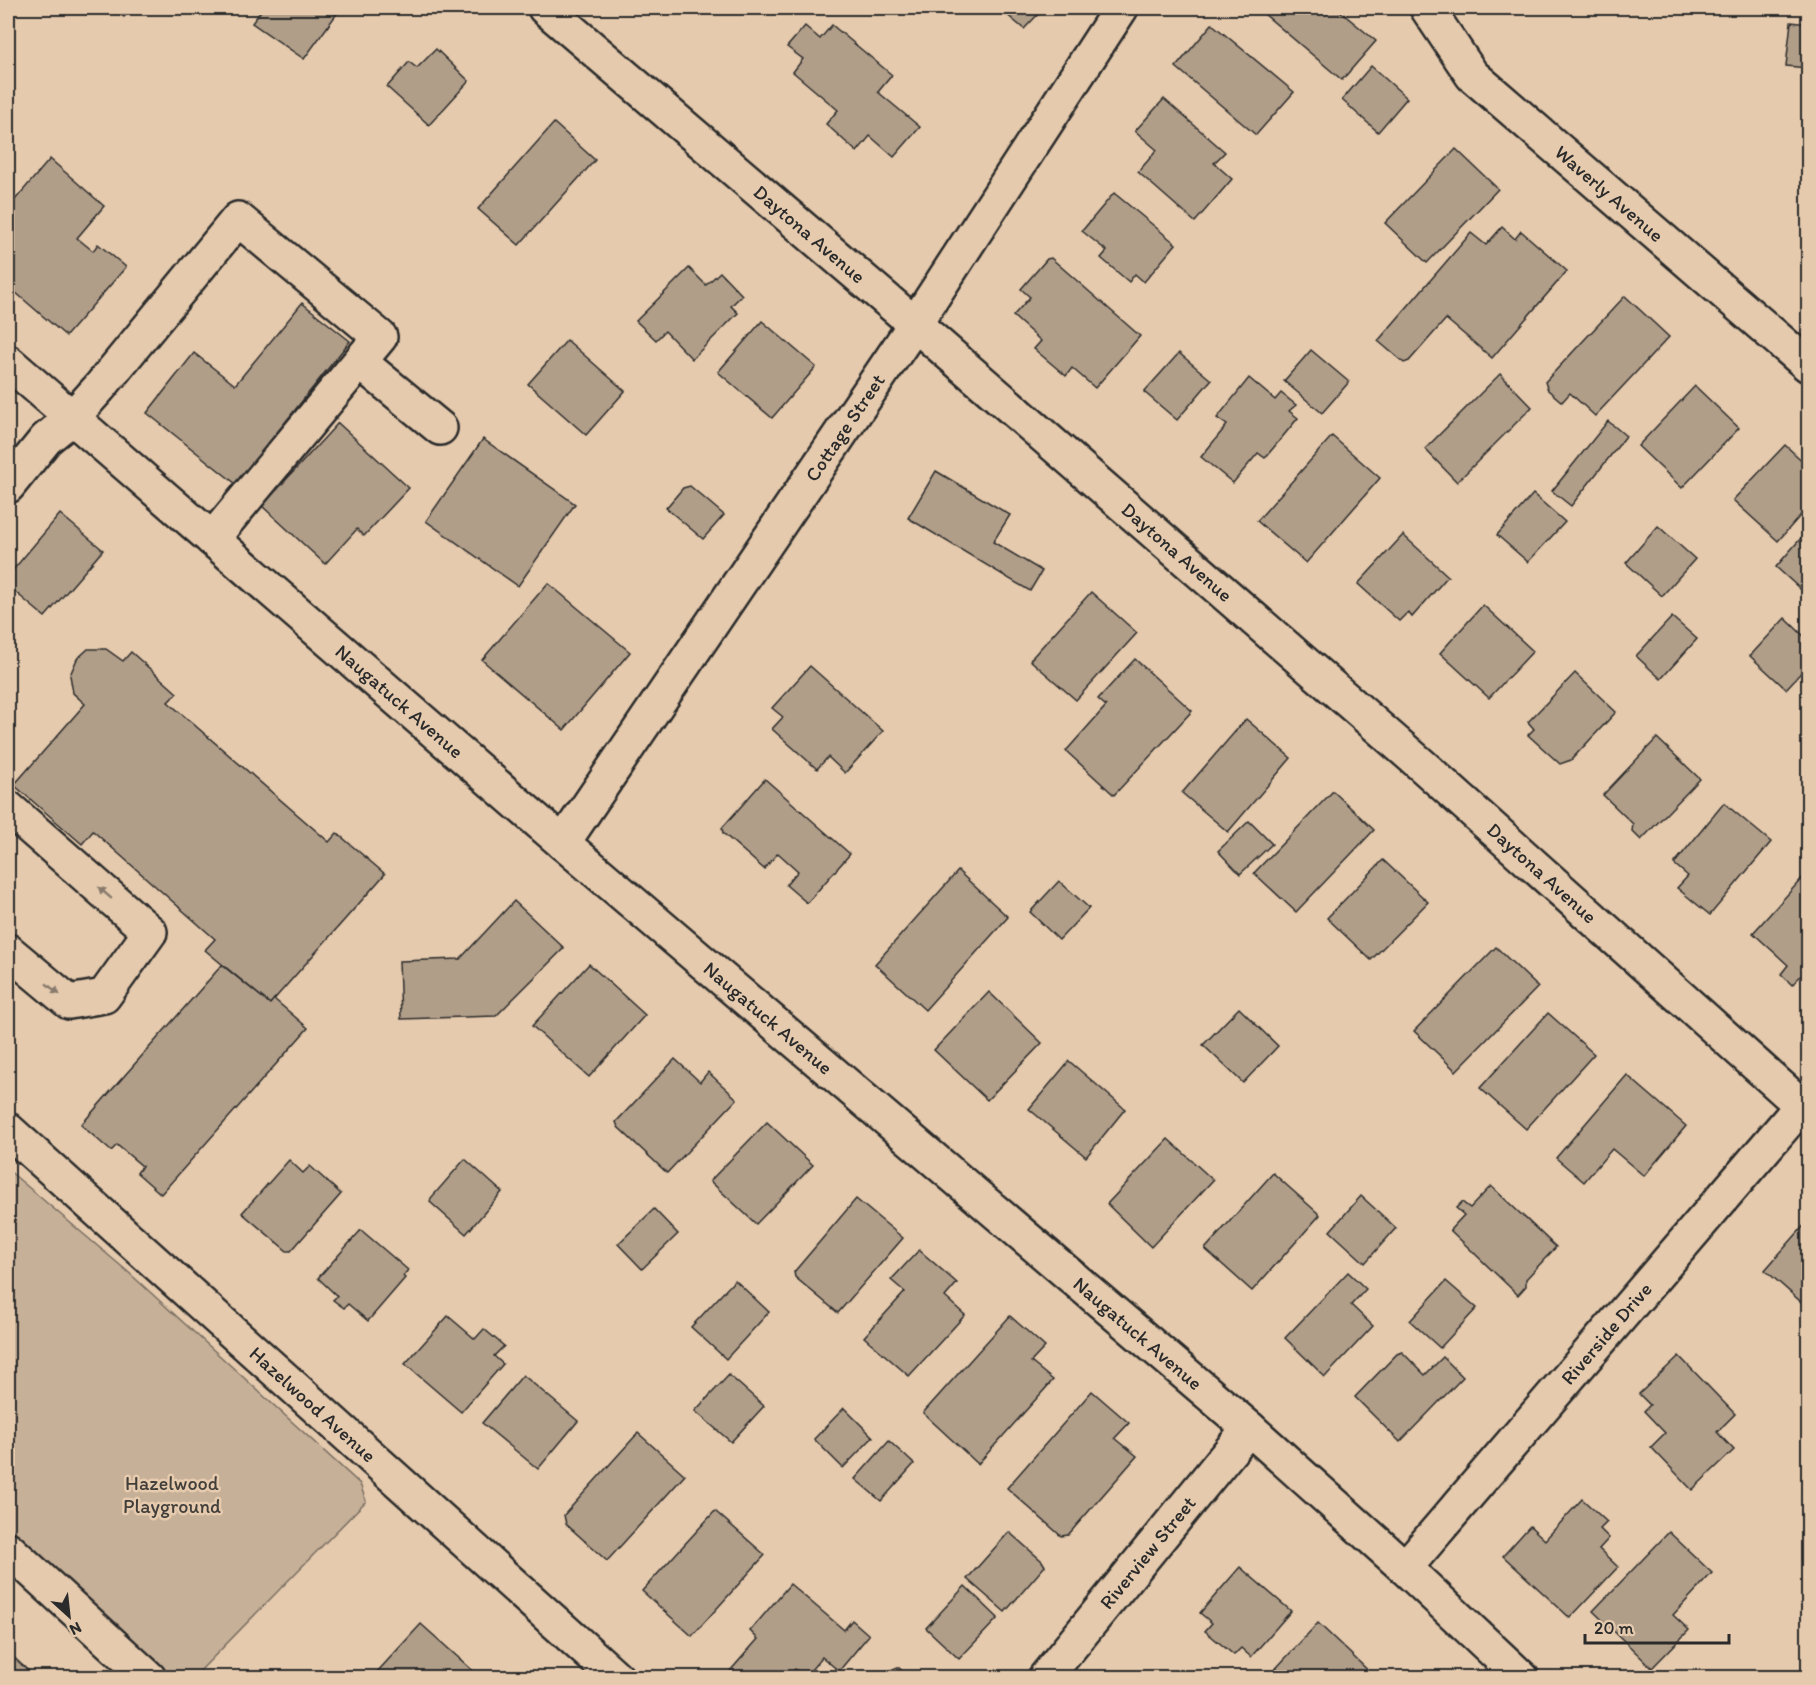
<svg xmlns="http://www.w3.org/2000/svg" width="1816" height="1685" font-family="Itim,sans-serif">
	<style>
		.green { fill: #c7b098; stroke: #796e62; stroke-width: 1.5 }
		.building { fill: #b19e89; stroke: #2b2b2b; stroke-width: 1.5 }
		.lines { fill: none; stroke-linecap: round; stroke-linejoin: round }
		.minor-casing { stroke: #2b2b2b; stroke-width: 38 }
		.major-casing { stroke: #2b2b2b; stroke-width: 38 }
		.minor { stroke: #e5caad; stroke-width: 33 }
		.major { stroke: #e5caad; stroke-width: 33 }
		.oneway { fill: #887a6c }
		.labels { text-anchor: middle; stroke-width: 5; stroke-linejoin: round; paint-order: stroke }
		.street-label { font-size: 20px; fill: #2b2b2b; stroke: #e5caad }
		.park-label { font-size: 20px; fill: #423f3b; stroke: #e5caad }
	</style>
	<rect width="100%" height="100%" fill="#e5caad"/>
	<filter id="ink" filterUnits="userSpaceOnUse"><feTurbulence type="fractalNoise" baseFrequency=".0167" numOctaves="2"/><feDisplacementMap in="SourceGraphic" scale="12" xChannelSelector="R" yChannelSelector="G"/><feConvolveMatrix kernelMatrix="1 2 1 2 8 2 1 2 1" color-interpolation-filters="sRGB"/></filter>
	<g filter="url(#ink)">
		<!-- green -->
		<path class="green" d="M 8,1170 L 127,1271 L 360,1484 L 366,1501 L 194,1677 L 170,1677 L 8,1525 Z"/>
		<!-- building -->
		<g class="building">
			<path d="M 110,8 L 131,8 L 124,17 Z"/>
			<path d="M 263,8 L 341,8 L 304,59 L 252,23 Z"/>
			<path d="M 999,8 L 1044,8 L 1024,29 Z"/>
			<path d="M 1257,8 L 1336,8 L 1376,41 L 1342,80 Z"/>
			<path d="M 1579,8 L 1637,8 L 1636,12 Z"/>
			<path d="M 1791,22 L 1808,24 L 1808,68 L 1786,66 Z"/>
			<path d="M 1212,24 L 1294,92 L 1256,135 L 1176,67 Z"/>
			<path d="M 832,25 L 892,75 L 878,92 L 920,127 L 894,157 L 870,136 L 857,152 L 826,124 L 838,110 L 793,72 L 803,59 L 787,47 L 805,26 L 820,39 Z"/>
			<path d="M 436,49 L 469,81 L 429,125 L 387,87 L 409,62 L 417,68 Z"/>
			<path d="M 1371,66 L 1407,98 L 1378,132 L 1342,100 Z"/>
			<path d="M 1164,99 L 1225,152 L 1214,163 L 1232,179 L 1195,222 L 1138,172 L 1157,150 L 1135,131 Z"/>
			<path d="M 554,123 L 595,160 L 519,245 L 478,209 Z"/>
			<path d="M 1456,149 L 1498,189 L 1427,263 L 1385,223 Z"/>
			<path d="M 50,159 L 104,206 L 77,238 L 93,251 L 98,244 L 126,267 L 66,336 L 8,286 L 8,208 Z"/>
			<path d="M 1114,193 L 1176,244 L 1144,282 L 1135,274 L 1129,282 L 1101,258 L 1107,251 L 1082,231 Z"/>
			<path d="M 1502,227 L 1515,239 L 1521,231 L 1567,271 L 1492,358 L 1446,319 L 1409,361 L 1404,363 L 1378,341 L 1471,233 L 1486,245 Z"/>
			<path d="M 1051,258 L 1140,336 L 1095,388 L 1072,368 L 1066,376 L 1034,349 L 1041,341 L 1013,316 L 1030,297 L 1021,289 L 1047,259 Z"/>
			<path d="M 689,268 L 706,285 L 720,272 L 742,295 L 731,306 L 738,313 L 692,359 L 665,331 L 656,340 L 636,321 Z"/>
			<path d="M 1625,296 L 1669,337 L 1595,416 L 1570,393 L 1562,402 L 1548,390 L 1545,382 Z"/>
			<path d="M 302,303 L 350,341 L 236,484 L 147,413 L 194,353 L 235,385 Z"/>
			<path d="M 762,321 L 816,367 L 772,418 L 718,372 Z"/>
			<path d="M 567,340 L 625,391 L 586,435 L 528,384 Z"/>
			<path d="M 1311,350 L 1349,382 L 1322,413 L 1284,381 Z"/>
			<path d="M 1179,353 L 1211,380 L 1177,420 L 1144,392 Z"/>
			<path d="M 1500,374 L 1532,407 L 1457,482 L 1425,449 Z"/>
			<path d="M 1249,378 L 1275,400 L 1281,393 L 1296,405 L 1289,411 L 1298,418 L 1265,458 L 1258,453 L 1233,483 L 1201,457 L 1227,425 L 1217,418 Z"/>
			<path d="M 1695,386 L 1739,428 L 1682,488 L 1638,446 Z"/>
			<path d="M 1608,421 L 1626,436 L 1571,506 L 1552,491 Z"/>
			<path d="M 338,423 L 409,488 L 364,536 L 357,529 L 325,564 L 262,506 Z"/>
			<path d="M 1332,436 L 1380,478 L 1306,563 L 1257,521 Z"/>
			<path d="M 483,439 L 575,504 L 518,586 L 426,521 Z"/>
			<path d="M 1785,445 L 1808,466 L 1808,507 L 1778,541 L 1733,500 Z"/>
			<path d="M 936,471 L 1010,515 L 993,542 L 1042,571 L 1030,591 L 908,518 Z"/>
			<path d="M 690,486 L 724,515 L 703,539 L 666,508 L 683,488 Z"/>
			<path d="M 1533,494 L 1565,522 L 1528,562 L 1497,535 Z"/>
			<path d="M 60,514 L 103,550 L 45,617 L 8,586 L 8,576 Z"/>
			<path d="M 1658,526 L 1695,559 L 1662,596 L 1626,563 Z"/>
			<path d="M 1808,530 L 1808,596 L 1776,567 Z"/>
			<path d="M 1403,535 L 1448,576 L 1412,617 L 1408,612 L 1399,621 L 1358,584 Z"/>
			<path d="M 548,583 L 630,652 L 564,730 L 482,660 Z"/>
			<path d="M 1091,592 L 1137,633 L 1076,700 L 1030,660 Z"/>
			<path d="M 1483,605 L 1533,651 L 1489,698 L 1440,653 Z"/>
			<path d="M 1672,617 L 1697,639 L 1661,679 L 1636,656 Z"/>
			<path d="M 1785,618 L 1808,640 L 1808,665 L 1786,689 L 1750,656 Z"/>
			<path d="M 88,649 L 106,649 L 123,661 L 131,652 L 177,693 L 168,702 L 329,842 L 337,833 L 385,874 L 270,1004 L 205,950 L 215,939 L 93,831 L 82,844 L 14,785 L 85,704 L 73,693 L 70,675 L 77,659 Z"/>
			<path d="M 1135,659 L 1192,711 L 1114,795 L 1066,751 L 1106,706 L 1098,699 Z"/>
			<path d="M 810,666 L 883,731 L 845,773 L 828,757 L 817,769 L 772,729 L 783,717 L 772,708 Z"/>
			<path d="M 1575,673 L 1616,712 L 1571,760 L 1560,764 L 1528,735 L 1534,729 L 1528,722 Z"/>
			<path d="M 1246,719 L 1291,758 L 1228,832 L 1182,793 Z"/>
			<path d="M 1657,738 L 1700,779 L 1641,840 L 1632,831 L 1633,824 L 1603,795 Z"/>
			<path d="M 765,779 L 850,854 L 807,903 L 786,885 L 798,871 L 778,853 L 764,869 L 723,833 L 722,828 Z"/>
			<path d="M 1333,791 L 1374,830 L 1296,912 L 1254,873 Z"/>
			<path d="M 1724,803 L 1771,842 L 1710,915 L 1677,888 L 1688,876 L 1674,864 Z"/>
			<path d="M 1249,821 L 1272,844 L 1240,874 L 1218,851 Z"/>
			<path d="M 1383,860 L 1428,902 L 1371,960 L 1327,918 Z"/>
			<path d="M 958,871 L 1008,917 L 925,1010 L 875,964 Z"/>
			<path d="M 1805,875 L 1808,878 L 1808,968 L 1792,985 L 1781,974 L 1788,965 L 1753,933 Z"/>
			<path d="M 1059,881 L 1089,908 L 1059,940 L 1030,912 Z"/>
			<path d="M 514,901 L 564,948 L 496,1016 L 401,1019 L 399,961 L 460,959 Z"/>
			<path d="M 1496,947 L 1538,987 L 1456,1071 L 1414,1031 Z"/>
			<path d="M 589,964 L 645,1015 L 589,1077 L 532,1026 Z"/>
			<path d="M 222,965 L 270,1004 L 274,999 L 308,1028 L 161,1194 L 137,1173 L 142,1166 L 117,1145 L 111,1151 L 81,1125 Z"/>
			<path d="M 989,992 L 1042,1043 L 987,1100 L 934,1050 Z"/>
			<path d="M 1239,1008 L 1278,1046 L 1243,1083 L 1203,1045 Z"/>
			<path d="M 1548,1013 L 1594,1054 L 1526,1129 L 1480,1088 Z"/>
			<path d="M 675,1059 L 700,1082 L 708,1072 L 737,1099 L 667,1173 L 618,1127 L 616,1122 Z"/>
			<path d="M 1069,1061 L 1125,1109 L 1086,1157 L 1029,1109 Z"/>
			<path d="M 1627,1075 L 1686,1126 L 1644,1176 L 1612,1149 L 1584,1182 L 1556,1158 Z"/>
			<path d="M 767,1122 L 813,1165 L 756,1224 L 710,1181 Z"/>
			<path d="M 1168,1139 L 1213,1180 L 1151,1247 L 1107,1204 Z"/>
			<path d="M 465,1159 L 502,1192 L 466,1234 L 430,1202 L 431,1198 Z"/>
			<path d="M 289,1160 L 303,1173 L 310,1166 L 341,1194 L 291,1251 L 287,1251 L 242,1213 Z"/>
			<path d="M 1273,1173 L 1320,1215 L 1252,1291 L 1205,1249 Z"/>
			<path d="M 1491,1186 L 1556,1247 L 1526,1279 L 1526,1286 L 1518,1295 L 1450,1230 L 1464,1215 L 1456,1208 L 1462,1202 L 1470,1208 Z"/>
			<path d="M 1361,1196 L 1396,1228 L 1365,1263 L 1330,1231 Z"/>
			<path d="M 856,1199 L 903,1238 L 838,1313 L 795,1277 L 794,1272 Z"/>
			<path d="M 654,1209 L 678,1234 L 642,1269 L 618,1244 Z"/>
			<path d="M 1808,1221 L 1808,1308 L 1765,1270 Z"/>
			<path d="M 361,1230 L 408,1270 L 403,1276 L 405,1278 L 368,1321 L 348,1304 L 344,1308 L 333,1300 L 337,1296 L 318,1278 Z"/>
			<path d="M 919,1250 L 957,1283 L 945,1297 L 965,1315 L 909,1376 L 864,1337 L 905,1292 L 891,1280 Z"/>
			<path d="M 1348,1272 L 1366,1289 L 1351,1305 L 1373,1326 L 1325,1377 L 1285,1338 Z"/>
			<path d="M 735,1280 L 769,1312 L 726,1359 L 691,1327 Z"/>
			<path d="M 1446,1281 L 1477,1308 L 1440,1348 L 1410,1321 Z"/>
			<path d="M 448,1316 L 475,1339 L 484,1329 L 504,1346 L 494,1356 L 503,1364 L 461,1412 L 405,1364 Z"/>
			<path d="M 1010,1316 L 1045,1347 L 1031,1362 L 1053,1380 L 978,1464 L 923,1413 Z"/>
			<path d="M 1402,1352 L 1425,1375 L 1443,1357 L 1463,1377 L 1400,1442 L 1355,1397 L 1397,1354 Z"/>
			<path d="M 1679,1356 L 1735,1414 L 1717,1432 L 1734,1450 L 1692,1490 L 1651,1447 L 1665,1433 L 1644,1411 L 1650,1405 L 1639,1394 Z"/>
			<path d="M 523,1375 L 578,1421 L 538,1469 L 482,1423 Z"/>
			<path d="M 729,1375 L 764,1406 L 731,1442 L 695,1411 Z"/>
			<path d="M 1092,1391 L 1129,1423 L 1115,1438 L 1137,1456 L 1068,1535 L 1061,1536 L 1007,1488 Z"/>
			<path d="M 844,1408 L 873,1437 L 843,1468 L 814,1439 Z"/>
			<path d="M 638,1433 L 685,1475 L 607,1561 L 566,1524 L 564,1515 Z"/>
			<path d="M 889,1441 L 914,1464 L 881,1501 L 855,1479 Z"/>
			<path d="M 1582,1499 L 1607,1522 L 1600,1529 L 1609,1538 L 1599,1549 L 1618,1567 L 1570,1618 L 1503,1556 L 1530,1526 L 1545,1540 Z"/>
			<path d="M 715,1511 L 765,1555 L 692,1636 L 642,1591 Z"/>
			<path d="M 1009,1532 L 1042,1561 L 1045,1566 L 1005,1612 L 967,1579 Z"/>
			<path d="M 1669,1532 L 1712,1573 L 1673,1615 L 1689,1630 L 1652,1668 L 1593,1611 Z"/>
			<path d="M 1240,1567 L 1291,1611 L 1251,1657 L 1241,1648 L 1234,1655 L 1205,1631 L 1212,1623 L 1200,1613 Z"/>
			<path d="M 790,1584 L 844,1630 L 852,1620 L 869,1635 L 839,1671 L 822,1657 L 805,1677 L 795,1669 L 787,1678 L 738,1678 L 730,1671 L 758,1639 L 750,1631 Z"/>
			<path d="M 965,1586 L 998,1618 L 959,1659 L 926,1628 Z"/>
			<path d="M 1318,1623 L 1376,1678 L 1267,1678 Z"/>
			<path d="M 421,1624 L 481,1678 L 383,1678 L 377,1672 Z"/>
			<path d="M 8,1652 L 36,1678 L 8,1678 Z"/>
			<path d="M 898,1667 L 910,1678 L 884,1678 L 891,1670 Z"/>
		</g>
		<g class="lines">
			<!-- minor casing -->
			<g class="minor-casing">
				<g id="minor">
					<path id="s1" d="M 545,8 L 915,324 L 1424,767 L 1802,1106"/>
					<path id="s2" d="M 1427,8 L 1472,75 L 1808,365"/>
					<path d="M 360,362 L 440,428"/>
					<path d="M 8,486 L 46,439 L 72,418 L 100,387 L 238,219 L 380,337 L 212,539"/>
					<path d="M 8,808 L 150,932 L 104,996 L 69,1002 L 8,951"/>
					<path id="s3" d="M 563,843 L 915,324 L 1121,8"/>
					<path id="s4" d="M 8,1130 L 617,1678"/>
					<path d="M 8,1549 L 149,1678"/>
					<path id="s5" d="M 1405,1568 L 1808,1098"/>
					<path id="s6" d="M 1045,1678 L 1249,1428"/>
				</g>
			</g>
			<!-- major casing -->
			<g class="major-casing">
				<g id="major">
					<path id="s7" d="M 8,362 L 563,843 L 1249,1428 L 1405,1568 L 1522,1678"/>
				</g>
			</g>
			<!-- minor -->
			<use href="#minor" class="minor"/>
			<!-- major -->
			<use href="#major" class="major"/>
		</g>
		<!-- one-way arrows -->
		<defs><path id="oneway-solid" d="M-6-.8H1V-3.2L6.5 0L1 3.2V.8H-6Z" transform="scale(1.5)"/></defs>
		<g class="oneway">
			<use href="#oneway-solid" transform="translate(105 893) rotate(-139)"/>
			<use href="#oneway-solid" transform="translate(53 989) rotate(39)"/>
		</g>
	</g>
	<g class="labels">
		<!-- street labels -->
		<g class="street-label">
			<text dy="7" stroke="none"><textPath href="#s2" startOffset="262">Waverly Avenue</textPath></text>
			<text dy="7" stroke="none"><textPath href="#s1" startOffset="348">Daytona Avenue</textPath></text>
			<text dy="7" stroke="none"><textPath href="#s3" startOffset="502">Cottage Street</textPath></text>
			<text dy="7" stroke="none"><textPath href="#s1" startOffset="834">Daytona Avenue</textPath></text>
			<text dy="7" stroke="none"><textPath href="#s7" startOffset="518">Naugatuck Avenue</textPath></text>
			<text dy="7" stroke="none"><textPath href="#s1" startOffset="1320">Daytona Avenue</textPath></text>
			<text dy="7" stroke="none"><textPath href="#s7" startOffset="1004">Naugatuck Avenue</textPath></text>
			<text dy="7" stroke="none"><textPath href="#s7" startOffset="1490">Naugatuck Avenue</textPath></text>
			<text dy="7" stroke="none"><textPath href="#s5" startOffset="309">Riverside Drive</textPath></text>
			<text dy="7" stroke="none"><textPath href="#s4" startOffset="410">Hazelwood Avenue</textPath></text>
			<text dy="7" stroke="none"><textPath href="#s6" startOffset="162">Riverview Street</textPath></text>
		</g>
		<!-- park labels -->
		<g class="park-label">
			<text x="172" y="1490">Hazelwood<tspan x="172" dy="23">Playground</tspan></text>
		</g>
	</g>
	<!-- margin -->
	<rect width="1816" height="1685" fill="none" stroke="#e5caad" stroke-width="30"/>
	<rect x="15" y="15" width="1786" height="1655" fill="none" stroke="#2b2b2b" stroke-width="2" filter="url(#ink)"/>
	<!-- north arrow -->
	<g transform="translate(69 1616) rotate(153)" stroke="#e5caad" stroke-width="4.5" paint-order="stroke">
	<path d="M0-4.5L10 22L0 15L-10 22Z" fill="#2b2b2b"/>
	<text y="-9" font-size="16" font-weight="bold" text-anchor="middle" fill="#2b2b2b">N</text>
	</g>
	<!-- scale -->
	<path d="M1585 1634v9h144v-9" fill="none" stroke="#2b2b2b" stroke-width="3"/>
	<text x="1594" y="1634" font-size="18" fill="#2b2b2b" stroke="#e5caad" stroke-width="4.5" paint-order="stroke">20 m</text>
</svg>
